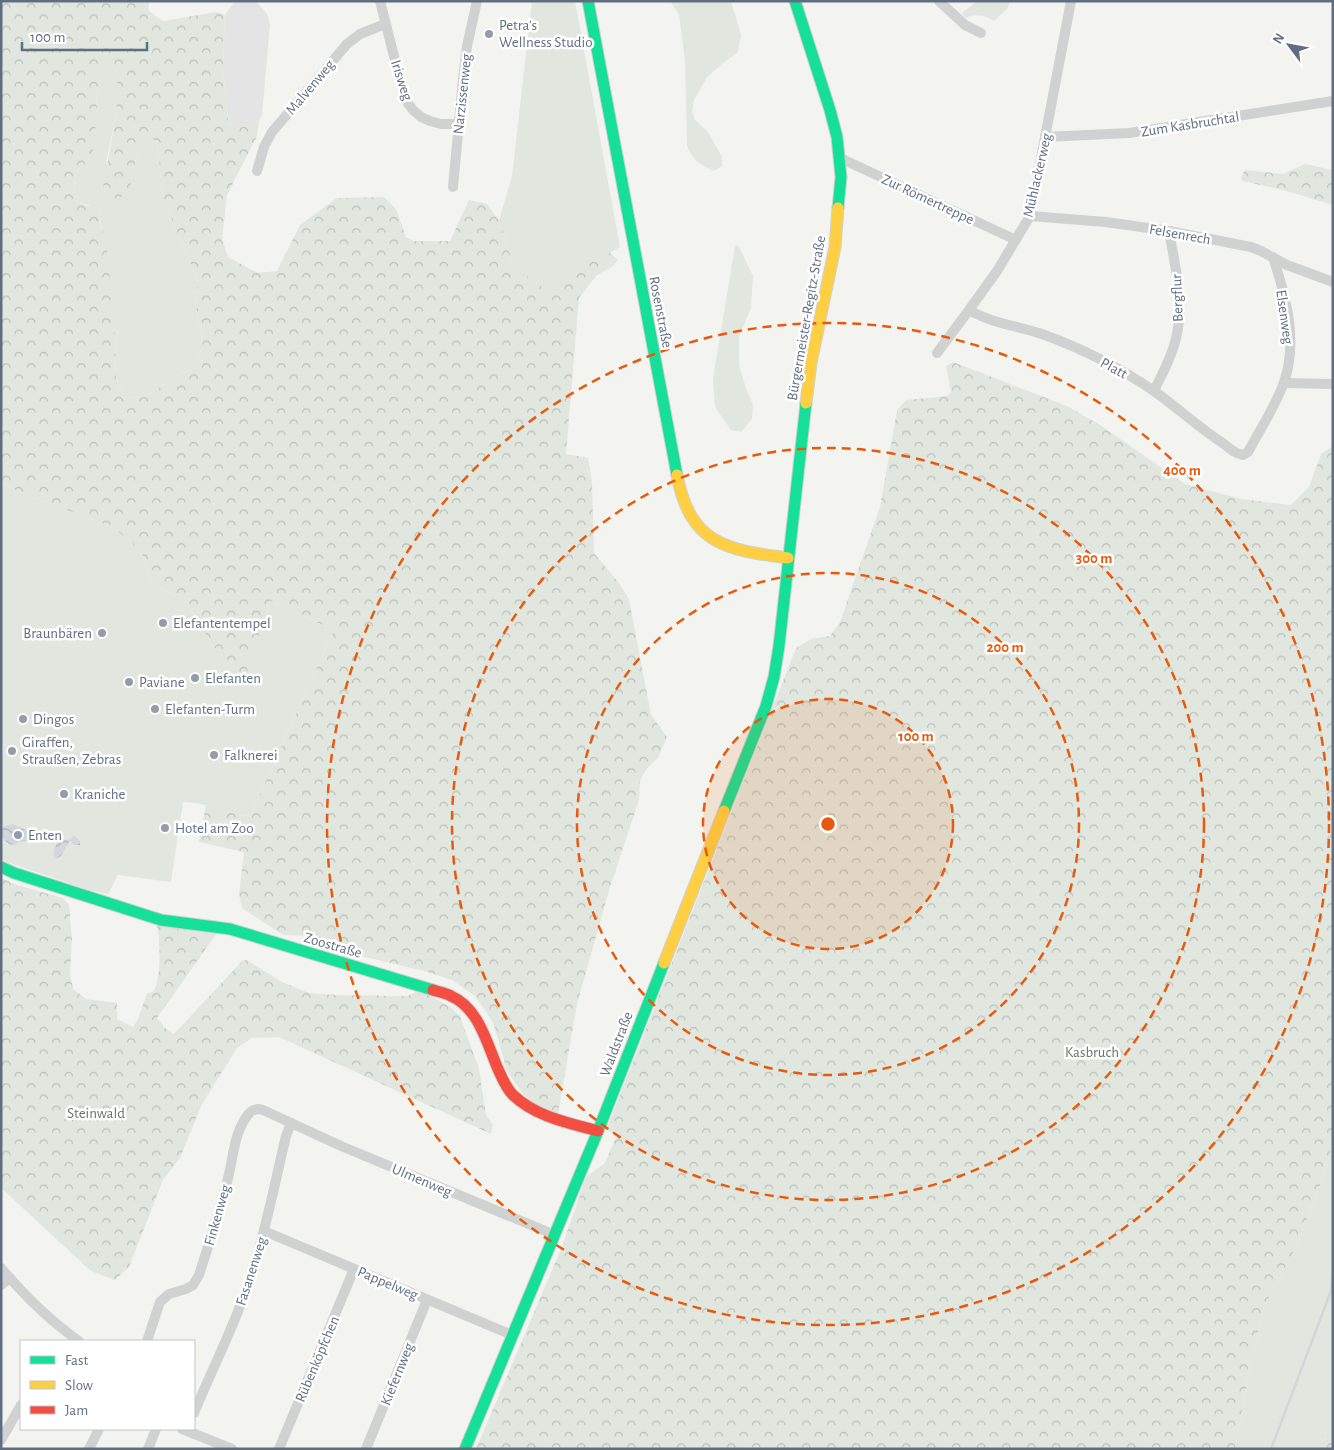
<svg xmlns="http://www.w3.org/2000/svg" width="1334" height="1450" font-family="'Alegreya Sans',sans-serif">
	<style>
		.built { fill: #e3e4e3 }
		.green { fill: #e1e7de }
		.forest { fill: url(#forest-crowns); fill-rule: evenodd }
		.water { fill: url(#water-waves) }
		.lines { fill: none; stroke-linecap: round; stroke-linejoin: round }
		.stream { stroke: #d1d7da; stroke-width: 2.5 }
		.fast-casing { stroke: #cfd1d1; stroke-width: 13 }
		.slow-casing { stroke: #cfd1d1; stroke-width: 13 }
		.jam-casing { stroke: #cfd1d1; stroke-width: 13 }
		.street { stroke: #d0d1d1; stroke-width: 10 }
		.fast { stroke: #16e098; stroke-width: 11 }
		.slow { stroke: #ffcf43; stroke-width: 11 }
		.jam { stroke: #f24e42; stroke-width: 11 }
		.ring { fill: none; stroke: #e8590c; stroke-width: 2.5; stroke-dasharray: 9 6 }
		.poi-dot { fill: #939daa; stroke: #fff; stroke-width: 2 }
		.labels { text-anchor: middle; stroke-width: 5; stroke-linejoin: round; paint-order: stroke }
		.poi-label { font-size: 15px; fill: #606e84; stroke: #fff; text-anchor: start }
		.street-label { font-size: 15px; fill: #606e84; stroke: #fff }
		.park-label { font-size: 15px; fill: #617a60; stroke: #fff }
		.centre { fill: #e8590c; stroke: #fff; stroke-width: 2.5 }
		.ring-label { font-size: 15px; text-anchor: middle; font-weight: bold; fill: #e8590c; stroke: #fff; stroke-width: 5; stroke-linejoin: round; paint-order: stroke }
	</style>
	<defs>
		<pattern id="forest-crowns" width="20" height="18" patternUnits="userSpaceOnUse" patternTransform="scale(1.25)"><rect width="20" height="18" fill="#e1e7de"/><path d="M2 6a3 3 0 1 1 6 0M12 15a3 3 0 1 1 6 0" fill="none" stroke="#babfba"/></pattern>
		<pattern id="water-waves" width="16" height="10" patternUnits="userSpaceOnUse" patternTransform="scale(1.25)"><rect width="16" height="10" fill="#d1d7da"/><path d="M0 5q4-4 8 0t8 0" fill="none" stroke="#adb3b6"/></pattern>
	</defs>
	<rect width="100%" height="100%" fill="#f3f4f0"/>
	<!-- built -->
	<path class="built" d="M 236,1 L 256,1 L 267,14 L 270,25 L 262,115 L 259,121 L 255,124 L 242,128 L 233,127 L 228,121 L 223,67 L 225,15 L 234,2 Z"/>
	<!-- green -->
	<g class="green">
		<path d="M 532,1 L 575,1 L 620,247 L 610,253 L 574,266 L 547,290 L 514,267 L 499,220 L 512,176 Z"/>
		<path d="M 670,1 L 731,1 L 741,35 L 738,52 L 723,63 L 707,77 L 694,100 L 692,111 L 695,120 L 708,132 L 722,157 L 722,166 L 714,171 C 701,166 691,159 687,145 L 685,61 L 679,14 Z"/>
		<path d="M 977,1 L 1010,1 L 1008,8 L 994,21 C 985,15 976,13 966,18 L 962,13 Z"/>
		<path d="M 114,65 C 125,84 110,142 106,164 L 134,169 L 139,138 L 146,136 L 157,141 L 163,199 L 198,281 L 196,306 L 203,347 L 196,360 L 176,377 L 152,393 L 144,397 L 130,398 L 123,395 L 116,378 L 115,333 L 99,208 L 77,202 L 74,189 L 76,173 L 89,160 L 97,107 L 96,92 L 103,69 Z"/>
		<path d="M 737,245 L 739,247 L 753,276 L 751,308 L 739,337 L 739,365 L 746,388 L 753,405 L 752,419 L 741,432 L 731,430 L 715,407 L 713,379 L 735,246 Z"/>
		<path d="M 1,483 L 26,495 L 113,527 L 141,551 L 151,582 L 186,602 L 213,646 L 238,671 L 244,680 L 271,601 L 334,630 L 251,814 L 244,816 L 202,804 L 183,802 L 171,882 L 118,875 L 108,894 L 89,890 L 1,860 Z"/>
		<path d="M 1333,1143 L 1333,1449 L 1235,1449 L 1240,1423 L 1250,1365 L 1264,1307 L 1295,1249 L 1321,1183 Z"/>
	</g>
	<!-- forest -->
	<g class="forest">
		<path d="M 1,1 L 149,1 L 149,11 L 163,21 L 217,12 L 225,15 L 223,67 L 228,121 L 233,127 C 243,128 251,127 259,121 L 257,136 L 227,195 L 222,239 L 228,257 L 258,273 L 277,271 L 300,225 L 337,198 L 384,197 L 396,209 L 406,237 L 414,241 L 450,241 L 469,200 L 487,204 L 499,220 L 514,267 L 547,290 L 574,265 L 610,253 L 618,260 L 613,266 L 596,276 L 579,298 L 566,454 L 588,458 L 592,483 L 594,553 L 619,583 L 629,599 L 651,715 L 667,737 L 658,758 L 647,768 L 640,781 L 639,800 L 610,887 L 577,1004 L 558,1114 L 541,1108 L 524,1095 L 507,1071 L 493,1022 L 475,996 L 452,980 L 424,971 L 340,951 L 306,936 L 283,935 L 242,908 L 239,894 L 244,852 L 199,842 L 206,805 L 244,816 L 251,814 L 334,630 L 271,601 L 244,681 L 238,671 L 213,646 L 186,602 L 151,582 L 141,551 L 113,527 L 26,495 L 1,483 ZM 114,65 C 125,83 107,163 103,188 L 108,194 L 119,200 L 130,187 L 134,169 L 139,139 L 146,136 L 157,141 L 163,199 L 198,281 L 196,306 L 203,347 L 196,360 L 176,377 L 152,393 L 144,397 L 130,398 L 123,395 L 116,378 L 115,333 L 107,250 L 101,226 L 99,208 L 93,204 L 88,206 L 77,202 L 74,189 L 76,173 L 89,160 L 94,149 L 97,107 L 96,92 L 103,70 Z"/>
		<path d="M 1305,164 L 1333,170 L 1333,205 L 1283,190 L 1242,181 L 1241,177 L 1245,170 L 1283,174 Z"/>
		<path d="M 953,362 L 1067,406 L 1100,425 L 1185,484 L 1241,499 L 1291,505 L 1309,487 L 1321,454 L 1333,446 L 1333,1143 L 1321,1183 L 1295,1249 L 1264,1307 L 1250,1365 L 1240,1423 L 1235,1449 L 476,1449 L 561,1249 L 586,1177 L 605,1163 L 616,1137 L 607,1128 L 796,648 L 811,639 L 830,636 L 840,622 L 880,507 L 897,410 L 906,400 L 947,396 L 951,392 L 946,366 Z"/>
		<path d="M 1,878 L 17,885 L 63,898 L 69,905 L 72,939 L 70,973 L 73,989 L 86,999 L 117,1003 L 117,1019 L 133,1027 L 138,1019 L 147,993 L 153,992 C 162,978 160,942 157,926 L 159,923 L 217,933 L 157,1018 L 165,1028 L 174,1034 L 242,961 L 247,960 L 282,982 L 309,993 L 336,995 L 407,996 L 416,992 L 430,996 L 449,1006 L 460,1016 L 479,1069 L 486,1115 L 493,1125 L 491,1134 L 279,1037 L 252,1038 L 237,1048 L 202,1104 L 180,1158 L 163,1180 L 129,1267 L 115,1280 L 91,1271 L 1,1188 Z"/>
		<path d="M 1333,1421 L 1333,1449 L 1316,1449 L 1319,1441 Z"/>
	</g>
	<!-- water -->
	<g class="water">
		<path d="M 13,824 C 22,828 31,831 37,839 L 37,841 L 36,842 C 27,840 22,840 14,845 L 9,844 L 2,838 L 1,829 L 5,826 Z"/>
		<path d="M 73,836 L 75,836 L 80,841 L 80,845 L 74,845 L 71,841 L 69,842 L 61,856 L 57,858 L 54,856 C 53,851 56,842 61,839 L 66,840 L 71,839 Z"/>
	</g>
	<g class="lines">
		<!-- stream -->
		<path class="stream" d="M 1271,1449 L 1331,1291 L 1333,1276"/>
		<!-- fast casing -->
		<g class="fast-casing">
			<g id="fast">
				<path d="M 588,1 L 677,475"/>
				<path d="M 795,1 L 830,110 L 837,137 L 841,177 L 838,208"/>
				<path d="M 724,811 L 766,706 L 774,677 L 779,646 L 806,403"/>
				<path d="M 1,867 L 14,873 L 161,920 L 230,929 L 433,990"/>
				<path d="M 465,1449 L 598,1131 L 664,963"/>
			</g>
		</g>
		<!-- slow casing -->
		<g class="slow-casing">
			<g id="slow">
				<path d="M 806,403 L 811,363 L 835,247 L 838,208"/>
				<path d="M 677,475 C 690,544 726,550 788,558"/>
				<path d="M 664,963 L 724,811"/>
			</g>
		</g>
		<!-- jam casing -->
		<g class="jam-casing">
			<path id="jam" d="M 433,990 C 439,992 446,993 451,996 C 479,1008 487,1044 498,1069 C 502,1078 506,1088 513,1095 C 536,1117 569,1123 598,1131"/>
		</g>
		<!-- street -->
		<g class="street">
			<path d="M 380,1 L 398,72 L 407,102 L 413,110 L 421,117 L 430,121 L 441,124 L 459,124"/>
			<path d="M 939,1 L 965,25 L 981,33"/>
			<path d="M 1045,137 L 1129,133 L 1333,101"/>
			<path d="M 840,158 L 1016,240"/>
			<path d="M 257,171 L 264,147 L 272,132 L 347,44 L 360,34 L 385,24"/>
			<path d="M 453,187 L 463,79 L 467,46 L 477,1"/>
			<path d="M 1030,216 L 1106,222 L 1169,231 L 1251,247 L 1261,251 L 1287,265 L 1333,282"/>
			<path d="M 969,310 C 991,323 1018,326 1042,334 C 1081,348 1120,368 1154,391 C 1178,408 1199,428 1224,444 C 1230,449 1236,454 1243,455 L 1248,452 C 1260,430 1274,408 1283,385 C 1299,343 1286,297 1273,257"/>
			<path d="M 937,353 L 969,310 L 997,271 L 1030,216 L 1071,1"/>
			<path d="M 1284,383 L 1333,384"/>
			<path d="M 1154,391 C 1162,374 1172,357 1176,338 C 1185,302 1175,267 1169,231"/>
			<path d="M 264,1231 L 512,1335"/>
			<path d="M 1,1268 C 24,1295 50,1321 79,1341"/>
			<path d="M 1,1285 L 10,1278"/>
			<path d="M 147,1341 L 160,1302 L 169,1294 L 186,1289 L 193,1285 L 199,1275 C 209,1244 219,1213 227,1182 C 233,1162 233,1137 245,1119 C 249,1112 254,1107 263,1110 L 341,1146 L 555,1235"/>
			<path d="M 194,1413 C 213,1367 236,1323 251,1276 C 266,1230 275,1182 286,1136 L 291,1123"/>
			<path d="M 182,1429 L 232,1449"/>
			<path d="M 1,1440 L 21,1405"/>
			<path d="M 89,1449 L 99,1429"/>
			<path d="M 148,1449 L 156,1429"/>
			<path d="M 279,1449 L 354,1269"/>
			<path d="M 366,1449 L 427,1300"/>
		</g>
		<!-- fast -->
		<use href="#fast" class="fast"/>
		<!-- slow -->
		<use href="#slow" class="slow"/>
		<!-- jam -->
		<use href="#jam" class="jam"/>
	</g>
	<!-- distance rings -->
	<circle cx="828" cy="824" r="125" fill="#e8590c" fill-opacity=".12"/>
	<g class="ring">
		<circle cx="828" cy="824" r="125"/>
		<circle cx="828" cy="824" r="251"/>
		<circle cx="828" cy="824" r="376"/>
		<circle cx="828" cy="824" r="501"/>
	</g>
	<!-- markers -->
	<g class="poi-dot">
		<circle cx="489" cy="34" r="5"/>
		<circle cx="163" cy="623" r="5"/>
		<circle cx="102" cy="633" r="5"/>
		<circle cx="195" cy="678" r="5"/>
		<circle cx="129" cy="682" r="5"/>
		<circle cx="155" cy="709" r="5"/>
		<circle cx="23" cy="719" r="5"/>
		<circle cx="12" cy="751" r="5"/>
		<circle cx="214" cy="755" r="5"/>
		<circle cx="64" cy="794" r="5"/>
		<circle cx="165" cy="828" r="5"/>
		<circle cx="18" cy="835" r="5"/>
	</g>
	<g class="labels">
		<!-- poi labels -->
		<g class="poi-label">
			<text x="499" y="30">Petra's<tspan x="499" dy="17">Wellness Studio</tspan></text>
			<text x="173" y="628">Elefantentempel</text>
			<text x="92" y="638" text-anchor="end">Braunbären</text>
			<text x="205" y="683">Elefanten</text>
			<text x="139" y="687">Paviane</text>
			<text x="165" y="714">Elefanten-Turm</text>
			<text x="33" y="724">Dingos</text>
			<text x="22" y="747">Giraffen,<tspan x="22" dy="17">Straußen, Zebras</tspan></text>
			<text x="224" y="760">Falknerei</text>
			<text x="74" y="799">Kraniche</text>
			<text x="175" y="833">Hotel am Zoo</text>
			<text x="28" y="840">Enten</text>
		</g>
		<!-- street labels -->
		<g class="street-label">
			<text transform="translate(402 80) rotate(72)" y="5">Irisweg</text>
			<text transform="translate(310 87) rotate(-50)" y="5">Malvenweg</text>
			<text transform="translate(462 94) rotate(-84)" y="5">Narzissenweg</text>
			<text transform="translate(1190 124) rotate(-9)" y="5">Zum Kasbruchtal</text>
			<text transform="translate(1037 175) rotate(-77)" y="5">Mühlackerweg</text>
			<text transform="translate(928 199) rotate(25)" y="5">Zur Römertreppe</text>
			<text transform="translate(1180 234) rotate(10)" y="5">Felsenrech</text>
			<text transform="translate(1177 298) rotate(-92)" y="5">Bergflur</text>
			<text transform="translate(661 312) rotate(79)" y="5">Rosenstraße</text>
			<text transform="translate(1285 317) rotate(82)" y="5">Elsenweg</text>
			<text transform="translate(806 318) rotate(-80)" y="5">Bürgermeister-Regitz-Straße</text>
			<text transform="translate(1114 368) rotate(29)" y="5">Platt</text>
			<text transform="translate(333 945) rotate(16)" y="5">Zoostraße</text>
			<text transform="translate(616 1044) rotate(-69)" y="5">Waldstraße</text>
			<text transform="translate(422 1180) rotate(23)" y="5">Ulmenweg</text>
			<text transform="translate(217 1215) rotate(-74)" y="5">Finkenweg</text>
			<text transform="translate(251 1271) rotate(-72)" y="5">Fasanenweg</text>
			<text transform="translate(388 1283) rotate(23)" y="5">Pappelweg</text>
			<text transform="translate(317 1359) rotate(-67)" y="5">Rübenköpfchen</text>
			<text transform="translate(397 1374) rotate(-68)" y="5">Kiefernweg</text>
		</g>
		<!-- park labels -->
		<g class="park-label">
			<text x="1092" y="1057">Kasbruch</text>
			<text x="96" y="1118">Steinwald</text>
		</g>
	</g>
	<circle cx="828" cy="824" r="8" class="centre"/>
	<g class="ring-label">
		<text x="1182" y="475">400 m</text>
		<text x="1094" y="563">300 m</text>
		<text x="1005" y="652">200 m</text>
		<text x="916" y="741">100 m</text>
	</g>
	<!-- border -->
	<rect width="1334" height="1450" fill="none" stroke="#606e84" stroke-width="5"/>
	<!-- legend -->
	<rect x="20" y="1340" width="175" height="90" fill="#ffffff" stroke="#bfc5ce"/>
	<rect x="30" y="1356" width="25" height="8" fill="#16e098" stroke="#bfc5ce"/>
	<text x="65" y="1365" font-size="15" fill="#606e84">Fast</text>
	<rect x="30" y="1381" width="25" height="8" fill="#ffcf43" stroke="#bfc5ce"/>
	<text x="65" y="1390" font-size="15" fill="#606e84">Slow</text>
	<rect x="30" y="1406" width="25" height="8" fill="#f24e42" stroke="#bfc5ce"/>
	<text x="65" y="1415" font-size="15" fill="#606e84">Jam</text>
	<!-- north arrow -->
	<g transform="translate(1289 45) rotate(302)" stroke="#ffffff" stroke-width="4" paint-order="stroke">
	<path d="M0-4L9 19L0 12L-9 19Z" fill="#606e84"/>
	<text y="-8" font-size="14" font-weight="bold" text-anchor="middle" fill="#606e84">N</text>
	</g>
	<!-- scale -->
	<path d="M22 42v8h125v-8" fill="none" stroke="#606e84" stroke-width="2.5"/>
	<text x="30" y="42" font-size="15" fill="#606e84" stroke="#ffffff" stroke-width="4" paint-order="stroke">100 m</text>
</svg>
